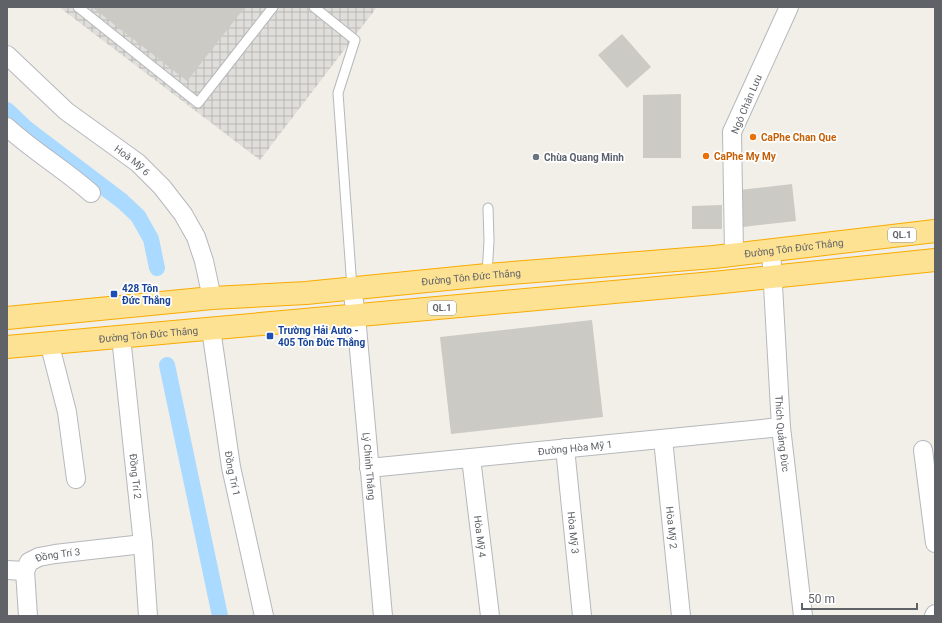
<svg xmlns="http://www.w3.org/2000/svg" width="942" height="623" font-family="Roboto,sans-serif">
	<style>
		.industrial { fill: url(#industrial-grid) }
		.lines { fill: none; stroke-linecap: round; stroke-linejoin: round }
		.canal { stroke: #aadaff; stroke-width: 16 }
		.building { fill: #cccac5 }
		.lane-casing { stroke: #b5b8bc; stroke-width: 11 }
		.street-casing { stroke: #b5b8bc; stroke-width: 20 }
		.highway-casing { stroke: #f9ab00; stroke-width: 24 }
		.lane { stroke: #fff; stroke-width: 9 }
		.street { stroke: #fff; stroke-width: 18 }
		.highway { stroke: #fde293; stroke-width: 22 }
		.food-dot { fill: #e8710a; stroke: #fff; stroke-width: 1.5 }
		.worship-dot { fill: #6b7280; stroke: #fff; stroke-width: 1.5 }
		.transit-dot { fill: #1a4fb4; stroke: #fff; stroke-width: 1.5 }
		.labels { text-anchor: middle; stroke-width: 3.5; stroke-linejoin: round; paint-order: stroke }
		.shield { fill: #fff; stroke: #8f9295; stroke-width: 1 }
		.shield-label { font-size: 9px; font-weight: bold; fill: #5f6368 }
		.street-label { font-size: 10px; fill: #5f6368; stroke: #fff }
		.food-label { font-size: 10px; font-weight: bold; fill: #c56008; stroke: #fff; text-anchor: start }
		.worship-label { font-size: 10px; font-weight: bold; fill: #5b616d; stroke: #fff; text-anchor: start }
		.transit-label { font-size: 10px; font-weight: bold; fill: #164399; stroke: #fff; text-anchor: start }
	</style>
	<defs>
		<pattern id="industrial-grid" width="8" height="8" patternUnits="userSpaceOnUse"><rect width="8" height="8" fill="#e0deda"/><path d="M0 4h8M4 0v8" fill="none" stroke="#b9b8b5"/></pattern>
	</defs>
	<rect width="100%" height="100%" fill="#f1efe8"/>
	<!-- industrial -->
	<path class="industrial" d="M 59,7 L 377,7 L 260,160 Z"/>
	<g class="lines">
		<!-- canal -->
		<g class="canal">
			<path d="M 7,110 L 27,129 L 122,201 L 138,216 L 151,239 L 157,268"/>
			<path d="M 167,365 L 220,616"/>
		</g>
	</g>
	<!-- building -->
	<g class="building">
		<path d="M 92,7 L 245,7 L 187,81 Z"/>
		<path d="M 622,34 L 651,67 L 627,88 L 598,55 Z"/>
		<path d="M 681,94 L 681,158 L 643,158 L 643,95 Z"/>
		<path d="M 792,184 L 796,221 L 743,227 L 739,190 Z"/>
		<path d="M 722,205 L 722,229 L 692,229 L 692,206 Z"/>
		<path d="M 592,320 L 603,417 L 451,434 L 440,337 Z"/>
	</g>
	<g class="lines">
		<!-- lane casing -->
		<g class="lane-casing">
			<g id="lane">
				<path d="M 78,7 L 198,103 L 273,7"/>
				<path d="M 314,7 L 355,40 L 338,93 L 352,288"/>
				<path d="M 487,275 L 489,241 L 488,208"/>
			</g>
		</g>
		<!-- street casing -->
		<g class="street-casing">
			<g id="street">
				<path id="s1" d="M 7,55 L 66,111 L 138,163 L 162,187 L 183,214 L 196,237 L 204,261 L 212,298"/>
				<path d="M 7,127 C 33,151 64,169 91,193"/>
				<path id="s2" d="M 771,250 L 781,427 L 803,616"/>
				<path d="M 734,254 L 732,132 L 789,7"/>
				<path id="s3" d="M 352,288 L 356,316 L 383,616"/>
				<path id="s4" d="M 211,329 L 231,467 L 264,616"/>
				<path id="s5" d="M 121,337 L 143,544 L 148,616"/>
				<path d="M 49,342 L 67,412 L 76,479"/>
				<path id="s6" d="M 663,439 L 681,616"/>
				<path id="s7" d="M 565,448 L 582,616"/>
				<path d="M 923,450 L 935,543"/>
				<path id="s8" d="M 471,458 L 490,616"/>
				<path id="s9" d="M 369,468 L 781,427"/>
				<path d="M 7,570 L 25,571"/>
				<path id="s10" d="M 28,616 L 25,571 L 29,562 L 39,557 L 55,554 L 143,544"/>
				<path d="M 934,616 L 935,614"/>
			</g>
		</g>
		<!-- highway casing -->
		<g class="highway-casing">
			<g id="highway">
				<path id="s11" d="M 7,318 L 212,298 L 306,293 L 487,275 L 714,257 L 935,231"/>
				<path id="s12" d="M 7,347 L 713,283 L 935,260"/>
			</g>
		</g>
		<!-- lane -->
		<use href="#lane" class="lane"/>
		<!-- street -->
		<use href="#street" class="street"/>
		<!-- highway -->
		<use href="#highway" class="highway"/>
	</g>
	<!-- markers -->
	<g class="food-dot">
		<circle cx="753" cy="137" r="4"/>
		<circle cx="706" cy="156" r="4"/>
	</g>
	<circle class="worship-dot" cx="536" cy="157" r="4"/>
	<g class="transit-dot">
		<rect x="110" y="290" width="8" height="8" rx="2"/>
		<rect x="266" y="332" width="8" height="8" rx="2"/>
	</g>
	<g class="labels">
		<!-- shield labels -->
		<g class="shield">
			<rect x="888" y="228" width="28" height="14" rx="3"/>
			<rect x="428" y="301" width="28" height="14" rx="3"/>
		</g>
		<g class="shield-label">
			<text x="902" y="238">QL.1</text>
			<text x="442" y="311">QL.1</text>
		</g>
		<!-- street labels -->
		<g class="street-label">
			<text transform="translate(746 104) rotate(-67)" y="4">Ngô Chân Lưu</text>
			<text dy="4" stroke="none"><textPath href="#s1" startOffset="164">Hoà Mỹ 6</textPath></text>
			<text dy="4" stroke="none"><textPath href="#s11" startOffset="790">Đường Tôn Đức Thắng</textPath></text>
			<text dy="4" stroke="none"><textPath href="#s11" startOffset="466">Đường Tôn Đức Thắng</textPath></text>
			<text dy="4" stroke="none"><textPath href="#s12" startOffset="142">Đường Tôn Đức Thắng</textPath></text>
			<text dy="4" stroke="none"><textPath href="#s2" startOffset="184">Thích Quảng Đức</textPath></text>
			<text dy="4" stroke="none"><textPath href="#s9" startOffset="207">Đường Hòa Mỹ 1</textPath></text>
			<text dy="4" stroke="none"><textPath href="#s3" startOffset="179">Lý Chính Thắng</textPath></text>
			<text dy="4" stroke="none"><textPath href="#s4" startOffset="146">Đồng Trí 1</textPath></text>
			<text dy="4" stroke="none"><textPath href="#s5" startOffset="140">Đồng Trí 2</textPath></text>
			<text dy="4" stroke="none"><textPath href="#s6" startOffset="89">Hòa Mỹ 2</textPath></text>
			<text dy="4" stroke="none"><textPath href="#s7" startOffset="85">Hòa Mỹ 3</textPath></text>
			<text dy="4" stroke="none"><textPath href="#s8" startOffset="79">Hòa Mỹ 4</textPath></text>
			<text dy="4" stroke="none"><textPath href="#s10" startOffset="85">Đồng Trí 3</textPath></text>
		</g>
		<!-- food labels -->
		<g class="food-label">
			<text x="761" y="141">CaPhe Chan Que</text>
			<text x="714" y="160">CaPhe My My</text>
		</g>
		<!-- worship labels -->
		<g class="worship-label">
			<text x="544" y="161">Chùa Quang Minh</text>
		</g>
		<!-- transit labels -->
		<g class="transit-label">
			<text x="122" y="292">428 Tôn<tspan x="122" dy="12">Đức Thắng</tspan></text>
			<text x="278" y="334">Trường Hải Auto -<tspan x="278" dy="12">405 Tôn Đức Thắng</tspan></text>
		</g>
	</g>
	<!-- border -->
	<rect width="942" height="623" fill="none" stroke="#5f6368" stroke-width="16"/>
	<!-- scale -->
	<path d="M802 603v6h115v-6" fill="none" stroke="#5f6368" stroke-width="2"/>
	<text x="808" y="603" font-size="12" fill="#5f6368" stroke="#ffffff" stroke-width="3" paint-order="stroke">50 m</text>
</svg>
